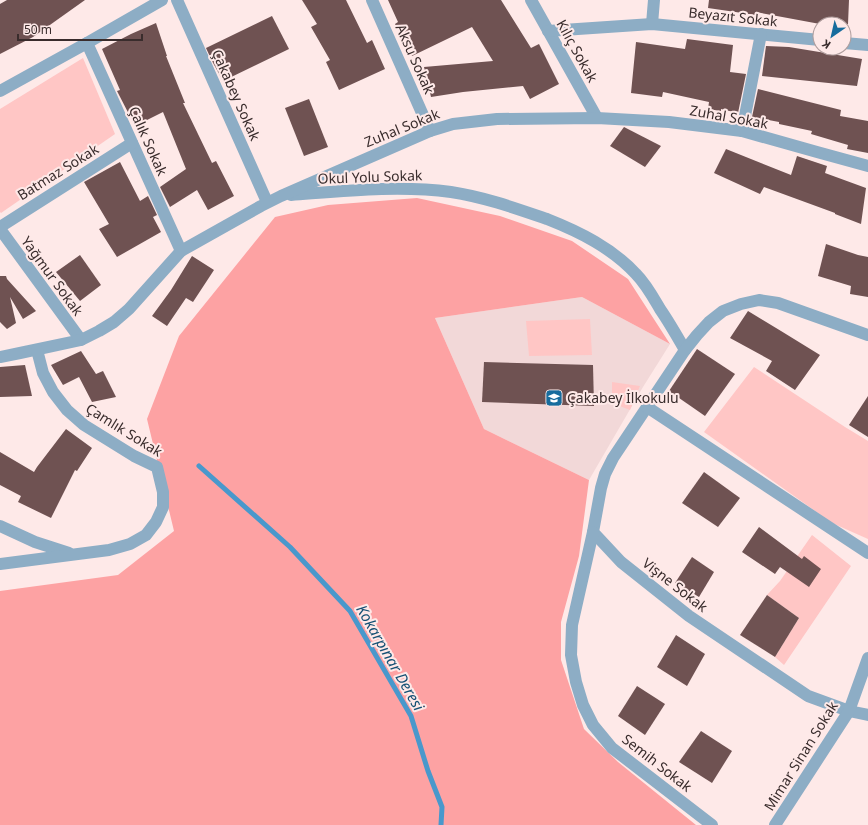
<svg xmlns="http://www.w3.org/2000/svg" width="868" height="825" font-family="'Noto Sans',sans-serif">
	<style>
		.built { fill: #f2d8d8 }
		.green { fill: #ffc6c5 }
		.forest { fill: #fda2a3 }
		.lines { fill: none; stroke-linecap: round; stroke-linejoin: round }
		.stream { stroke: #4998cc; stroke-width: 5 }
		.building { fill: #6f5252 }
		.street { stroke: #8dadc5; stroke-width: 12 }
		.labels { text-anchor: middle; stroke-width: 4; stroke-linejoin: round; paint-order: stroke }
		.street-label { font-size: 14px; fill: #392c2c; stroke: #fee9e8 }
		.poi-label { font-size: 14px; fill: #392c2c; stroke: #fee9e8; text-anchor: start }
		.water-label { font-size: 15px; font-style: italic; fill: #145074; stroke: #fee9e8 }
	</style>
	<rect width="100%" height="100%" fill="#fee9e8"/>
	<!-- built -->
	<path class="built" d="M 582,297 L 670,344 L 643,387 L 589,480 L 484,429 L 435,318 Z"/>
	<!-- green -->
	<g class="green">
		<path d="M 83,58 L 115,134 L 1,213 L 0,212 L 0,109 Z"/>
		<path d="M 590,319 L 592,355 L 529,356 L 526,321 Z"/>
		<path d="M 754,367 L 845,427 L 868,441 L 868,539 L 832,523 L 704,432 Z"/>
		<path d="M 612,382 L 640,386 L 630,410 L 612,403 Z"/>
		<path d="M 812,535 L 851,566 L 784,665 L 775,657 L 799,618 L 767,595 L 780,581 Z"/>
	</g>
	<!-- forest -->
	<path class="forest" d="M 417,198 L 500,216 L 572,241 L 628,279 L 670,344 L 582,297 L 435,318 L 484,429 L 589,480 L 579,556 L 561,622 L 561,660 L 584,729 L 618,762 L 696,825 L 0,825 L 0,591 L 118,575 L 174,531 L 147,419 L 179,336 L 275,217 L 328,205 Z"/>
	<g class="lines">
		<!-- stream -->
		<path class="stream" d="M 199,466 L 290,547 L 350,611 L 411,716 L 428,771 L 442,807 L 441,825"/>
	</g>
	<!-- building -->
	<g class="building">
		<path d="M 7,0 L 85,0 L 33,37 L 0,54 L 0,4 Z"/>
		<path d="M 302,0 L 346,0 L 367,43 L 372,40 L 385,69 L 339,90 L 326,62 L 330,60 L 311,27 L 317,24 Z"/>
		<path d="M 388,0 L 501,0 L 531,48 L 539,44 L 559,84 L 530,99 L 523,86 L 463,92 L 431,97 L 424,67 L 493,61 L 472,27 L 412,56 L 395,24 L 398,22 Z"/>
		<path d="M 709,0 L 849,0 L 848,24 L 820,24 L 756,12 L 756,15 L 708,8 Z"/>
		<path d="M 272,16 L 289,49 L 223,81 L 212,61 L 206,48 Z"/>
		<path d="M 156,23 L 167,56 L 166,56 L 185,103 L 183,103 L 212,163 L 216,161 L 234,196 L 208,210 L 197,190 L 170,207 L 160,187 L 186,169 L 163,112 L 135,126 L 117,91 L 120,90 L 102,49 L 131,34 Z"/>
		<path d="M 687,39 L 733,45 L 730,72 L 746,74 L 738,113 L 721,109 L 721,111 L 708,109 L 709,102 L 663,92 L 662,97 L 631,93 L 636,42 L 685,49 Z"/>
		<path d="M 766,46 L 789,47 L 862,59 L 857,86 L 762,76 Z"/>
		<path d="M 758,89 L 841,110 L 840,116 L 868,121 L 868,153 L 847,149 L 848,145 L 811,134 L 812,131 L 779,124 L 779,122 L 752,117 Z"/>
		<path d="M 309,99 L 328,147 L 304,156 L 285,108 Z"/>
		<path d="M 624,127 L 661,146 L 645,167 L 610,146 Z"/>
		<path d="M 726,149 L 791,175 L 797,156 L 827,166 L 825,173 L 866,188 L 861,224 L 835,214 L 835,213 L 764,187 L 760,194 L 714,173 Z"/>
		<path d="M 120,162 L 140,201 L 148,196 L 157,215 L 153,217 L 161,232 L 117,257 L 99,229 L 109,224 L 84,182 Z"/>
		<path d="M 826,244 L 858,255 L 868,257 L 868,297 L 850,294 L 851,286 L 818,276 Z"/>
		<path d="M 80,255 L 101,285 L 80,301 L 56,272 Z"/>
		<path d="M 192,256 L 214,270 L 193,302 L 186,298 L 167,326 L 152,316 L 171,290 Z"/>
		<path d="M 0,276 L 6,276 L 7,279 L 36,311 L 23,319 L 10,297 L 16,323 L 7,329 L 0,322 Z"/>
		<path d="M 748,311 L 781,331 L 820,355 L 795,390 L 766,371 L 772,361 L 730,338 Z"/>
		<path d="M 697,349 L 735,374 L 705,416 L 669,391 Z"/>
		<path d="M 81,351 L 96,374 L 103,371 L 116,397 L 92,402 L 79,377 L 63,385 L 51,365 Z"/>
		<path d="M 484,362 L 593,365 L 594,406 L 482,402 Z"/>
		<path d="M 25,365 L 32,396 L 0,397 L 0,367 Z"/>
		<path d="M 868,396 L 868,437 L 849,425 Z"/>
		<path d="M 66,429 L 92,448 L 77,471 L 75,470 L 51,518 L 18,502 L 21,496 L 0,485 L 0,452 L 34,472 L 37,467 Z"/>
		<path d="M 704,472 L 740,498 L 718,527 L 682,503 Z"/>
		<path d="M 759,527 L 802,559 L 804,556 L 821,569 L 809,587 L 780,567 L 775,574 L 742,552 Z"/>
		<path d="M 692,557 L 714,572 L 699,597 L 675,583 Z"/>
		<path d="M 767,595 L 799,618 L 775,657 L 740,635 Z"/>
		<path d="M 676,635 L 705,654 L 687,686 L 657,667 Z"/>
		<path d="M 637,686 L 665,704 L 645,735 L 618,716 Z"/>
		<path d="M 701,731 L 732,751 L 712,783 L 679,762 Z"/>
	</g>
	<g class="lines">
		<!-- street -->
		<g class="street">
			<path d="M 177,0 L 267,202"/>
			<path d="M 372,0 L 430,131"/>
			<path d="M 531,0 L 597,118"/>
			<path d="M 652,24 L 654,0"/>
			<path d="M 548,31 L 652,24 L 820,40"/>
			<path d="M 87,43 L 181,251"/>
			<path d="M 844,43 L 868,45"/>
			<path d="M 0,91 L 87,43 L 162,0"/>
			<path d="M 742,131 L 761,34"/>
			<path d="M 291,195 C 344,191 398,185 451,192 C 484,197 515,208 547,219 C 580,232 612,248 636,274 C 646,284 653,297 660,309 C 669,322 677,336 685,350"/>
			<path d="M 0,227 L 132,143"/>
			<path d="M 0,229 L 81,340"/>
			<path d="M 868,335 L 778,303 L 759,300 L 741,304 L 723,311 L 709,322 L 697,335 L 685,350 L 613,458 L 605,474 L 601,488 L 593,532 L 621,562 L 689,616 L 808,696 L 849,711 L 868,715"/>
			<path d="M 0,357 L 20,353 L 81,340 L 99,331 L 114,322 L 129,309 L 181,251 L 261,206 L 281,196 L 430,131 L 453,124 L 497,119 L 597,118 L 669,122 L 742,131 L 817,152 L 868,166"/>
			<path d="M 647,407 L 868,553"/>
			<path d="M 0,526 L 35,542 L 69,553"/>
			<path d="M 593,532 L 572,625 L 571,655 L 576,682 L 583,705 L 593,725 L 612,748 L 712,825"/>
			<path d="M 0,564 L 109,550 L 130,544 L 146,535 L 156,522 L 163,507 L 163,492 L 157,467 L 134,456 L 84,425 L 67,410 L 53,392 L 43,373 L 37,350"/>
			<path d="M 775,825 L 849,711 L 868,658"/>
		</g>
	</g>
	<!-- icons -->
	<defs>
		<g id="school-square" transform="scale(0.9)"><rect x="-9" y="-9" width="18" height="18" rx="4" fill="#176c9d" stroke="#fee9e8"/><path d="M0-5L7-2L0 1L-7-2ZM-4 1L0 2.5L4 1V4Q0 6-4 4Z" fill="#fff"/></g>
	</defs>
	<g fill-rule="evenodd">
		<use href="#school-square" x="554" y="398"/>
	</g>
	<g class="labels">
		<!-- street labels -->
		<g class="street-label">
			<text transform="translate(733 17) rotate(6)" y="5">Beyazıt Sokak</text>
			<text transform="translate(577 51) rotate(61)" y="5">Kılıç Sokak</text>
			<text transform="translate(415 59) rotate(66)" y="5">Aksu Sokak</text>
			<text transform="translate(236 95) rotate(66)" y="5">Çakabey Sokak</text>
			<text transform="translate(729 117) rotate(10)" y="5">Zuhal Sokak</text>
			<text transform="translate(402 128) rotate(-22)" y="5">Zuhal Sokak</text>
			<text transform="translate(148 141) rotate(66)" y="5">Çalık Sokak</text>
			<text transform="translate(58 172) rotate(-32)" y="5">Batmaz Sokak</text>
			<text transform="translate(370 177) rotate(-2)" y="5">Okul Yolu Sokak</text>
			<text transform="translate(52 276) rotate(54)" y="5">Yağmur Sokak</text>
			<text transform="translate(124 430) rotate(32)" y="5">Çamlık Sokak</text>
			<text transform="translate(675 585) rotate(38)" y="5">Vişne Sokak</text>
			<text transform="translate(801 756) rotate(-58)" y="5">Mimar Sinan Sokak</text>
			<text transform="translate(657 763) rotate(38)" y="5">Semih Sokak</text>
		</g>
		<!-- poi labels -->
		<g class="poi-label">
			<text x="567" y="403">Çakabey İlkokulu</text>
		</g>
		<!-- water labels -->
		<g class="water-label">
			<text transform="translate(390 658) rotate(60)" y="5">Kokarpınar Deresi</text>
		</g>
	</g>
	<!-- north arrow -->
	<g transform="translate(832 36) rotate(214)"><circle r="19" fill="#fee9e8" stroke="#af9d9d"/>
	<path d="M0-3L7 15L0 10L-7 15Z" fill="#176c9d"/>
	<text y="-6" font-size="11" font-weight="bold" text-anchor="middle" fill="#392c2c">K</text>
	</g>
	<!-- scale -->
	<path d="M18 34v6h124v-6" fill="none" stroke="#392c2c" stroke-width="2"/>
	<text x="24" y="34" font-size="12" fill="#392c2c" stroke="#fee9e8" stroke-width="3" paint-order="stroke">50 m</text>
</svg>
